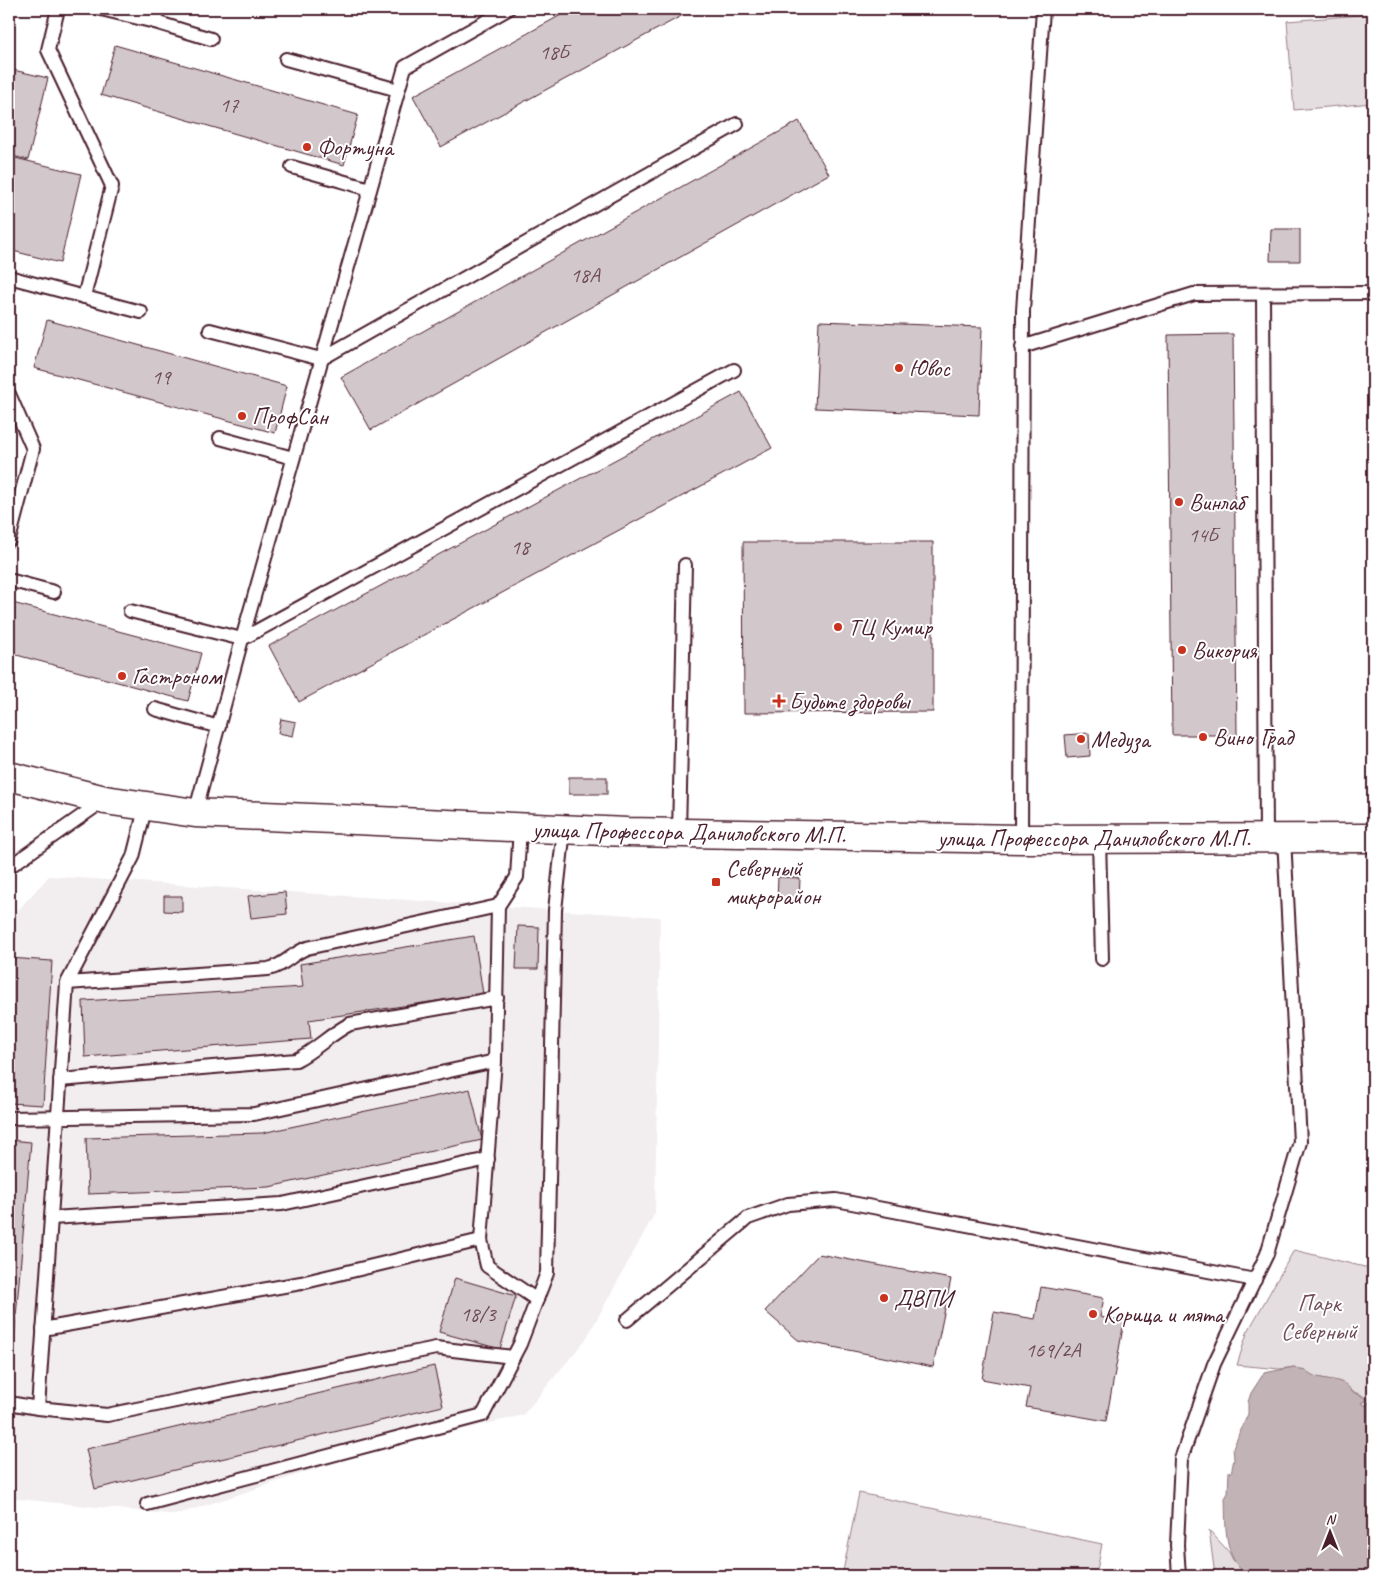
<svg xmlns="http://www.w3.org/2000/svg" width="1382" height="1585" font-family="Caveat,sans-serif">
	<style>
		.built { fill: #f2eeef }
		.green { fill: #e5dee0; stroke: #987e86 }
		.water { fill: #c1b3b6; stroke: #91787e }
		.building { fill: #d2c7cb; stroke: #4a1f2b }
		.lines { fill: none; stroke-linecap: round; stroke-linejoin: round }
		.lane-casing { stroke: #4a1f2b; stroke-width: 16 }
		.secondary-casing { stroke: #4a1f2b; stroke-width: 31 }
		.lane { stroke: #fff; stroke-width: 12 }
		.secondary { stroke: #fff; stroke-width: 28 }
		.poi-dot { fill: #c8321e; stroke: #fff; stroke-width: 2 }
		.labels { text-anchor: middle; stroke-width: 4; stroke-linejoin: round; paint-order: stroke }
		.number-label { font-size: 21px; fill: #6c4953 }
		.poi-label { font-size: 24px; fill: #4a1f2b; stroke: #fff; text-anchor: start }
		.street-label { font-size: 24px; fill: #4a1f2b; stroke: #fff }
		.park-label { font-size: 24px; fill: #714f58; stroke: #fff }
	</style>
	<rect width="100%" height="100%" fill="#fff"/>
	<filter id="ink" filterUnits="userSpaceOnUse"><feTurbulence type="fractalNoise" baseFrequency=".02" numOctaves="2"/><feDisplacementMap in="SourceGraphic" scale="10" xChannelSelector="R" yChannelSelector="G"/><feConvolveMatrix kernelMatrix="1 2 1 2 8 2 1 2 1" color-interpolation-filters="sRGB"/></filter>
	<g filter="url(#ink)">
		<!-- built -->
		<path class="built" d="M 49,876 L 660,917 L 655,1213 L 586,1339 L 523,1415 L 358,1455 L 176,1515 L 9,1498 L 9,920 Z"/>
		<!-- green -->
		<g class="green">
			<path d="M 1373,14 L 1373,103 L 1294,110 L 1287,21 Z"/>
			<path d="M 1294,1250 L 1373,1269 L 1373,1402 L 1369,1402 L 1366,1406 L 1361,1403 L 1366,1401 L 1362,1395 L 1351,1391 L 1340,1382 L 1312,1376 L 1307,1371 L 1300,1370 L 1294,1367 L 1280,1369 L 1237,1365 L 1247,1333 Z"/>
			<path d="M 859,1493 L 1102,1544 L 1096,1576 L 842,1576 Z"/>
			<path d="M 1209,1530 L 1229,1552 L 1233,1560 L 1248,1576 L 1215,1576 Z"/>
		</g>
		<!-- water -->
		<path class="water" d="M 1294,1367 L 1300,1370 L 1307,1371 C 1318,1383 1344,1375 1351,1391 L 1368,1399 L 1362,1403 L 1366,1406 L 1369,1402 L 1373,1402 L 1373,1576 L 1248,1576 C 1223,1558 1226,1526 1225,1498 L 1228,1493 L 1229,1471 L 1231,1473 L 1234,1459 L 1233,1448 L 1248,1414 L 1248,1402 L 1251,1393 L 1264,1373 Z"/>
		<!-- building -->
		<g class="building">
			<path d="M 572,9 L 694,9 L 441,147 L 413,96 Z"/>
			<path d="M 115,45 L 358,115 L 344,165 L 101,95 Z"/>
			<path d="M 9,69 L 48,78 L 28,160 L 9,155 Z"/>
			<path d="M 799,121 L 829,174 L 371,430 L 341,377 Z"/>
			<path d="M 11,157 L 81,174 L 60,263 L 9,250 L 9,167 Z"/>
			<path d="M 1271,229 L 1300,229 L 1300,261 L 1270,261 Z"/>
			<path d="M 47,320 L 287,386 L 275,433 L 34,368 Z"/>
			<path d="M 819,321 L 982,327 L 979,415 L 815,408 Z"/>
			<path d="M 1233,334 L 1237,735 L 1172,735 L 1168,335 Z"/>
			<path d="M 741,392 L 772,448 L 299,702 L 269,646 Z"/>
			<path d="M 743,542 L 933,542 L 933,712 L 744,713 Z"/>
			<path d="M 9,602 L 201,653 L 188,701 L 9,653 Z"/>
			<path d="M 281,719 L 296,722 L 293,736 L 278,733 Z"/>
			<path d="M 1089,733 L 1090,756 L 1067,758 L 1065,735 Z"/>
			<rect x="569" y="777" width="38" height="17"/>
			<path d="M 778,877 L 800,878 L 799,901 L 777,900 Z"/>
			<path d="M 285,892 L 287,914 L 251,918 L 248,896 Z"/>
			<path d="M 164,896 L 182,896 L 182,912 L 164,911 Z"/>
			<path d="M 518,926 L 539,927 L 538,969 L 516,969 Z"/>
			<path d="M 474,936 L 483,994 L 309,1020 L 311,1039 L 85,1057 L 83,1001 L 303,987 L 300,964 Z"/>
			<path d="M 9,958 L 52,961 L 43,1105 L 9,1103 Z"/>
			<path d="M 470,1089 L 482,1140 L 269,1187 L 88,1194 L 86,1138 L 262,1133 Z"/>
			<path d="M 9,1140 L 31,1142 L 10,1387 L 9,1386 Z"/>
			<path d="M 819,1254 L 951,1279 L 933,1367 L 798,1340 L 765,1311 Z"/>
			<path d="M 455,1278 L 516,1296 L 500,1349 L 439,1332 Z"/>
			<path d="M 1041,1287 L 1104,1298 L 1100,1317 L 1124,1322 L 1106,1421 L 1026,1407 L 1030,1388 L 982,1379 L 994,1312 L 1035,1319 Z"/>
			<path d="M 434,1366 L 443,1406 L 95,1489 L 86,1449 Z"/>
		</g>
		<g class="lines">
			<!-- lane casing -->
			<g class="lane-casing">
				<g id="lane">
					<path d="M 58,9 L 48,50 L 112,186 L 84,297"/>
					<path d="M 101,9 L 155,22 L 211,39"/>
					<path d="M 155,22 L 159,9"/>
					<path d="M 286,59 L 398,90"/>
					<path d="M 292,167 L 370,189"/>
					<path d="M 9,277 L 141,312"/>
					<path d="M 1263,294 L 1266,838"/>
					<path d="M 210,330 L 321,359 L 737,124"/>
					<path d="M 1022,347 L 1194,294 L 1373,293"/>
					<path d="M 9,394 L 33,449 L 9,540"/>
					<path d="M 220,438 L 293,458"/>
					<path d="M 9,580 L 54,592"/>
					<path d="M 130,611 L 242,639 L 734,370"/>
					<path d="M 155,709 L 219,727"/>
					<path d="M 146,805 L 133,857 L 67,983 L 38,1408 L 107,1415 L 436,1348 L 513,1357"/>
					<path d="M 195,813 L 242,639 L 405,67 L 508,9"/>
					<path d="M 520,827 L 517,877 L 498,906 L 495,1061 L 481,1240 L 487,1266 L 537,1300"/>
					<path d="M 679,833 L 685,565"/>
					<path d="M 1021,839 L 1023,311 L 1043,9"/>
					<path d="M 1099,839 L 1102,959"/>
					<path d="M 9,867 L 103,801"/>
					<path d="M 67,983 L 268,969 C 284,966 291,954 307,948 L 498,906"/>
					<path d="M 60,1080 L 296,1060 C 316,1050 330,1034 350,1024 L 497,998"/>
					<path d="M 9,1118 L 254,1114 L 495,1061"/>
					<path d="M 51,1218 L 282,1204 L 488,1159"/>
					<path d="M 627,1320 L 748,1218 L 788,1204 L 836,1200 L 1255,1280"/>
					<path d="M 43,1329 L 301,1283 L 481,1240"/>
					<path d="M 9,1403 L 38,1408"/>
					<path d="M 147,1504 L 483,1415 L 520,1344 L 547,1273 L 555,910 L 564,829"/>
					<path d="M 1179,1576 L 1177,1545 L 1181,1459 L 1214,1364 L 1267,1254 L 1300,1142 L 1284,838"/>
				</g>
			</g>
			<!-- secondary casing -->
			<g class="secondary-casing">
				<path id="secondary" d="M 9,776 L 105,800 L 195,813 L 627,832 L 1021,839 L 1373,838"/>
			</g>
			<!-- lane -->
			<use href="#lane" class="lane"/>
			<!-- secondary -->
			<use href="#secondary" class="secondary"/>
		</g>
	</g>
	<!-- markers -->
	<g class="poi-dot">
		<circle cx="307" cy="147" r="5"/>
		<circle cx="899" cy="368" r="5"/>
		<circle cx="242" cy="416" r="5"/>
		<circle cx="1179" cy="502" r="5"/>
		<circle cx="838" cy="627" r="5"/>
		<circle cx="1182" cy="650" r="5"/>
		<circle cx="122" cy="676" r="5"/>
		<path d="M776.5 693.5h5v5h5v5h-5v5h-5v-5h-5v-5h5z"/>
		<circle cx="1203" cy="737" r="5"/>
		<circle cx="1081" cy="739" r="5"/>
		<rect x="711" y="877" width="10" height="10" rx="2.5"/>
		<circle cx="884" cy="1298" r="5"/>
		<circle cx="1093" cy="1314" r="5"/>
	</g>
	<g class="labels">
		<!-- number labels -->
		<g class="number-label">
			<text x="554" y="59">18Б</text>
			<text x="229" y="112">17</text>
			<text x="585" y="282">18А</text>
			<text x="161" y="384">19</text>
			<text x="1203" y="542">14Б</text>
			<text x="520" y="554">18</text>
			<text x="478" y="1321">18/3</text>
			<text x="1053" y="1357">169/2А</text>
		</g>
		<!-- poi labels -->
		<g class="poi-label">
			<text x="317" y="155">Фортуна</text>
			<text x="909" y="376">Ювос</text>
			<text x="252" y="424">ПрофСан</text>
			<text x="1189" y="510">Винлаб</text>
			<text x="848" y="635">ТЦ Кумир</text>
			<text x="1192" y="658">Викория</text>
			<text x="132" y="684">Гастроном</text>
			<text x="789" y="709">Будьте здоровы</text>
			<text x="1213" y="745">Вино Град</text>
			<text x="1091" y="747">Медуза</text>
			<text x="726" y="876">Северный<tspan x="726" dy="28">микрорайон</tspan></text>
			<text x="894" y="1306">ДВПИ</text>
			<text x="1103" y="1322">Корица и мята</text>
		</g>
		<!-- street labels -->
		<g class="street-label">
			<text transform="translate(689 832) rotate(1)" y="8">улица Профессора Даниловского М.П.</text>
			<text x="1094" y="846">улица Профессора Даниловского М.П.</text>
		</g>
		<!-- park labels -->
		<g class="park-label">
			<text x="1319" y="1311">Парк<tspan x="1319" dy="28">Северный</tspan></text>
		</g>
	</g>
	<!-- margin -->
	<rect width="1382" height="1585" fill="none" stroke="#fff" stroke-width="30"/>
	<rect x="15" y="15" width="1352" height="1555" fill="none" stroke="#4a1f2b" stroke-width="2" filter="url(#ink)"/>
	<!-- north arrow -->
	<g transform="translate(1330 1532)" stroke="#ffffff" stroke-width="4" paint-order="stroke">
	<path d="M0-4L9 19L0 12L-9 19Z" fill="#4a1f2b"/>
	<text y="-8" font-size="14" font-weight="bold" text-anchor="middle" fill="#4a1f2b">N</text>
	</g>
</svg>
